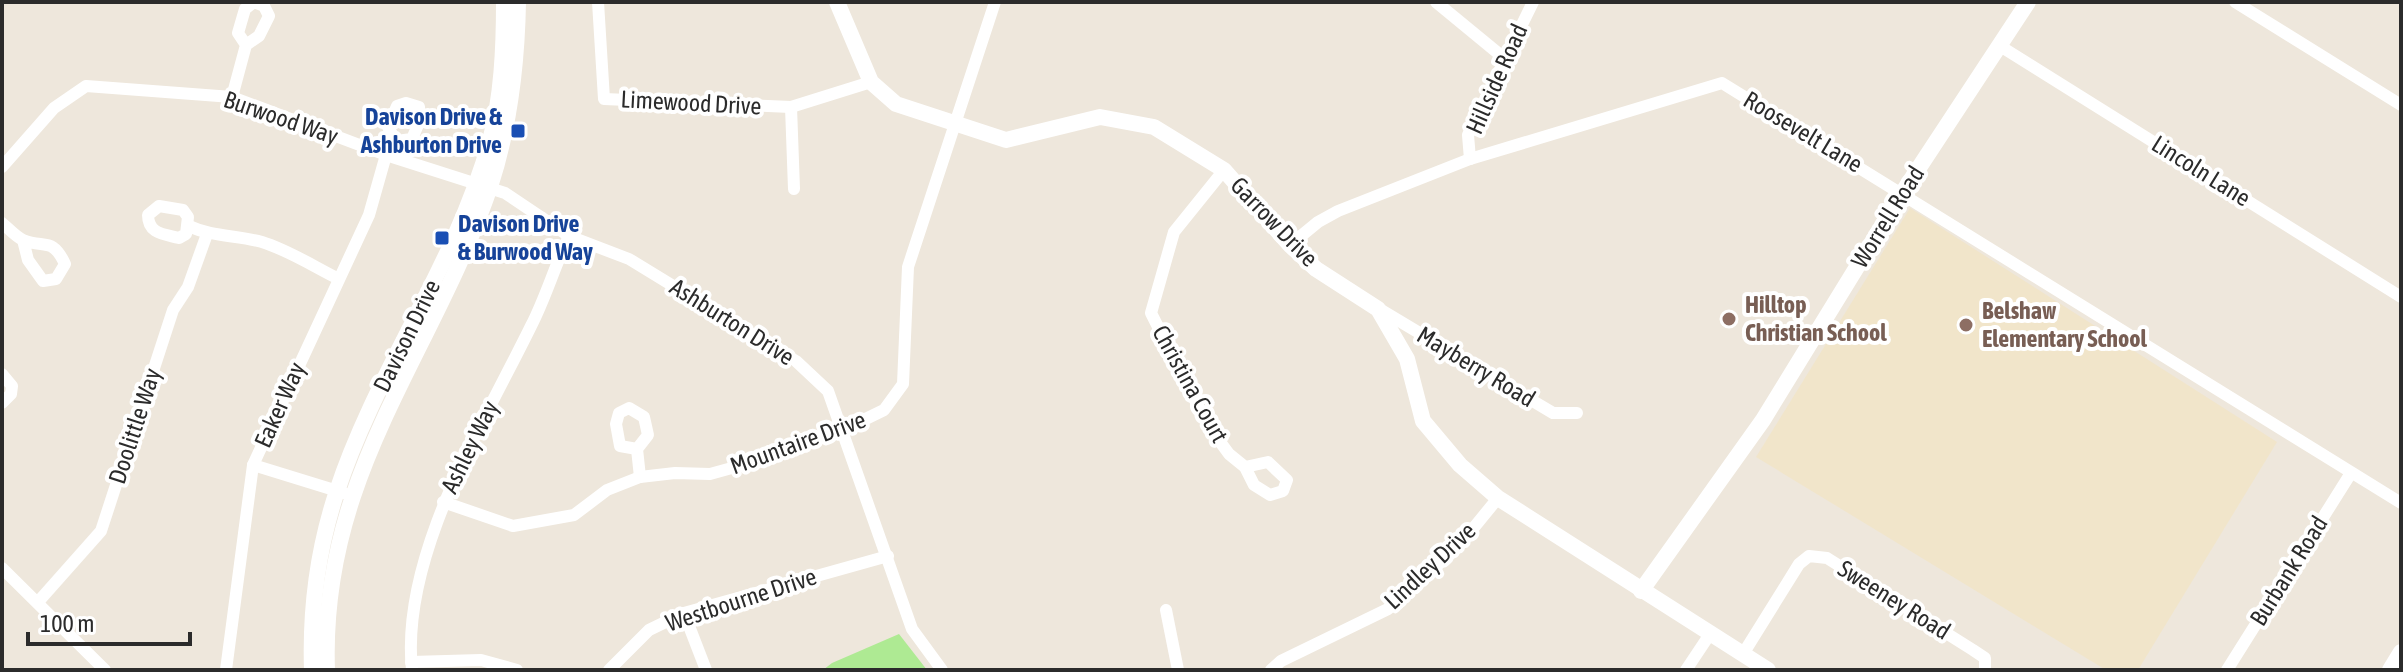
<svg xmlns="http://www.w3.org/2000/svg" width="2403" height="672" font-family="'Asap Condensed',sans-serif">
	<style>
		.education { fill: #f1e5ca }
		.park { fill: #aeea93 }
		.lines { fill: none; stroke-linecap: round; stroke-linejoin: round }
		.street { stroke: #fff; stroke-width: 12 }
		.secondary { stroke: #fff; stroke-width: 16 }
		.transit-dot { fill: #1a4fb4; stroke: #fff; stroke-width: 3 }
		.education-dot { fill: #8d6e63; stroke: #fff; stroke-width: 3 }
		.labels { text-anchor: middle; stroke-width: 8; stroke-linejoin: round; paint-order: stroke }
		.street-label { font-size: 24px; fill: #2b2b2b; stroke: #fff }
		.transit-label { font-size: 24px; font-weight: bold; fill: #164399; stroke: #fff; text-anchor: end }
		.education-label { font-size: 24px; font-weight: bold; fill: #785e54; stroke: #fff; text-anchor: start }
	</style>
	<rect width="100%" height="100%" fill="#eee7dc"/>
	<!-- education -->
	<path class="education" d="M 1910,208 L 2277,442 L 2138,670 L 2106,670 L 1756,457 Z"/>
	<!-- park -->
	<path class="park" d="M 899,634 L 927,670 L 823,670 L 832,663 Z"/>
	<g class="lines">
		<!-- street -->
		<g class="street">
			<path d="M 598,2 L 604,99 L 791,107 L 871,82"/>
			<path d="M 1436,2 L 1504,58"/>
			<path d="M 2235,2 L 2401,105"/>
			<path d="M 2000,46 L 2401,297"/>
			<path d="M 232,97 L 246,45 L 259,36 L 269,16 L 264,6 L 254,2 L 245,9 L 238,33 L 246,45"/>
			<path d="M 791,107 L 794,189"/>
			<path d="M 1470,159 L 1468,135 L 1533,2"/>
			<path d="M 2,167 L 54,108 L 86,86 L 232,97 L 386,155 L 505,193 L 569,236 L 629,259 L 796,361 L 828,391 L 912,629 L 942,670"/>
			<path d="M 1224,170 L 1174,232 L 1151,313 L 1207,424 L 1229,454 L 1245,467 L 1254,485 L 1270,495 L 1283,491 L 1287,480 L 1268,462 L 1245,467"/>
			<path d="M 159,206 L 183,210 L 188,217 L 186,234 L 179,238 C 164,234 148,234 148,215 Z"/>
			<path d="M 2,223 C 8,228 16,237 23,240 C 44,249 52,236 65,264 L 56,279 L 43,281 L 28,260 L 23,240"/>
			<path d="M 189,226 C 212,237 237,235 262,242 C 288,250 313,266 337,278"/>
			<path d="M 1290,245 L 1318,222 L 1338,211 L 1470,159 L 1722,83 L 2401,503"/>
			<path d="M 1381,310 L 1553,413 L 1577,413"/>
			<path d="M 2,374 L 12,386 L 11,394 L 2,403"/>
			<path d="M 637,449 L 620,446 L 616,424 L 619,413 L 629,408 L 644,417 L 648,435 L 637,449 L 640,477"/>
			<path d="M 253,465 L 344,493"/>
			<path d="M 443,502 L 513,526 L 574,515 L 607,490 L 640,477 L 675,473 L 710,474 L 768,458 L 843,430 L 884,410 L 903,384 L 908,267 L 995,2"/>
			<path d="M 2,568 L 105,670"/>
			<path d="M 38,602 L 101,531 L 173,310 L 188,287 L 207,234"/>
			<path d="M 1166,610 L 1178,670"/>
			<path d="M 684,613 L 706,670"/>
			<path d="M 1743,654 L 1799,564 L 1809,556 L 1827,558 L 1973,650 L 1985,658 L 1985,670"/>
			<path d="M 411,662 L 481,660 L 517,670"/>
			<path d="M 226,670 L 253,465 L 369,215 L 386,155 L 396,141 L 412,139 L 420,120 L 419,107 L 406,103 L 397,106 L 388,127 L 396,141"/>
			<path d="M 412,670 C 400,557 483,424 531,326 C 546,297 555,265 569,236"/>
			<path d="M 609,670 L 649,630 L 684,613 L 888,556"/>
			<path d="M 1271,670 L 1281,661 L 1388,609 L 1458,547 L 1498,498"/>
			<path d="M 1686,670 L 1710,634"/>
			<path d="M 2227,670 L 2351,473"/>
		</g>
		<!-- secondary -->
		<g class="secondary">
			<path d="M 837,2 L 871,82 L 896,104 L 1006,140 L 1100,117 L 1154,127 L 1224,170 L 1290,245 L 1316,269 L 1378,309 L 1407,359 L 1423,421 L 1460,465 L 1498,498 L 1768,670"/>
			<path d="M 1641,591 L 1763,420 L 1903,192 L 2028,2"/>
			<path d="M 312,670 C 310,610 318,548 337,491 C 377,370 456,264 490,141 C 502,96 504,48 504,2"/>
			<path d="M 327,670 C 320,475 431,358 490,187 C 510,126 517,66 518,2"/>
			<path d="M 2390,670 L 2401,652"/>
		</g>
	</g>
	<!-- markers -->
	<g class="transit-dot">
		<rect x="510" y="123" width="16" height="16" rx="4"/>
		<rect x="434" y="230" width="16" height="16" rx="4"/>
	</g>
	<g class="education-dot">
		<circle cx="1729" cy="319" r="8"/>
		<circle cx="1966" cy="325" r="8"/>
	</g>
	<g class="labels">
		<!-- street labels -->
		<g class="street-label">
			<text transform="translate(1497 79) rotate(-66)" y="8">Hillside Road</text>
			<text transform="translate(691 103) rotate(3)" y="8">Limewood Drive</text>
			<text transform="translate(281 118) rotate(19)" y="8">Burwood Way</text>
			<text transform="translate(1803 132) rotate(31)" y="8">Roosevelt Lane</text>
			<text transform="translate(2201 171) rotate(32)" y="8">Lincoln Lane</text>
			<text transform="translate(1888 217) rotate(-58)" y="8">Worrell Road</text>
			<text transform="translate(1274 222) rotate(46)" y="8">Garrow Drive</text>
			<text transform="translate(732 322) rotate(32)" y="8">Ashburton Drive</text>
			<text transform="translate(407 336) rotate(-64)" y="8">Davison Drive</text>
			<text transform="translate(1476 367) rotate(31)" y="8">Mayberry Road</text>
			<text transform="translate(1190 384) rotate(61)" y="8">Christina Court</text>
			<text transform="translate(280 405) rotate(-66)" y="8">Eaker Way</text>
			<text transform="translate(135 426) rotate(-72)" y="8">Doolittle Way</text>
			<text transform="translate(798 443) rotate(-20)" y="8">Mountaire Drive</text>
			<text transform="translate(470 447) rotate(-64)" y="8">Ashley Way</text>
			<text transform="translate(1430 566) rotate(-43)" y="8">Lindley Drive</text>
			<text transform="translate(2289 571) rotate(-58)" y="8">Burbank Road</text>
			<text transform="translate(741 600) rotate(-18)" y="8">Westbourne Drive</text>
			<text transform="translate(1894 600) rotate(32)" y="8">Sweeney Road</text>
		</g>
		<!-- transit labels -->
		<g class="transit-label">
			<text x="502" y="125">Davison Drive &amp;<tspan x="502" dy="28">Ashburton Drive</tspan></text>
			<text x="458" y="232" text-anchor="start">Davison Drive<tspan x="458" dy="28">&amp; Burwood Way</tspan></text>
		</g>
		<!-- education labels -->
		<g class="education-label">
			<text x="1745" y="313">Hilltop<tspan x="1745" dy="28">Christian School</tspan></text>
			<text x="1982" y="319">Belshaw<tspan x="1982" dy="28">Elementary School</tspan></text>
		</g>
	</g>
	<!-- border -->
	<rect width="2403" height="672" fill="none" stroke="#2b2b2b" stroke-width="8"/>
	<!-- scale -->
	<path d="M28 632v12h162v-12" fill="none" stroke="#2b2b2b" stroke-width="4"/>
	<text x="40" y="632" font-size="24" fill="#2b2b2b" stroke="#ffffff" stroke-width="6" paint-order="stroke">100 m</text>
</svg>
